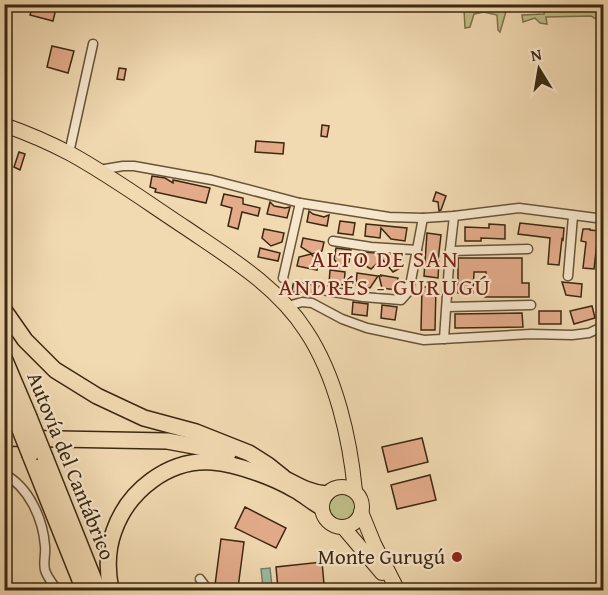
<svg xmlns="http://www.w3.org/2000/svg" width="608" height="595" font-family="'Gentium Book Plus',serif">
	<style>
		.green { fill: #c0be87; stroke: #7e734c; stroke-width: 1.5 }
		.water { fill: #9cbba6; stroke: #75806a; stroke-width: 1.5 }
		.building { fill: #e4ab8b; stroke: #3b2810; stroke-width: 1.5 }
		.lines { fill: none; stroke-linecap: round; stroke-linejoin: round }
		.minor-casing { stroke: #685438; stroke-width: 11 }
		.trunk-casing { stroke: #3b2810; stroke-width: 16 }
		.motorway-casing { stroke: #3b2810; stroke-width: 18 }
		.minor { stroke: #f6e6cc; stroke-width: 8 }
		.trunk { stroke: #f1d9b1; stroke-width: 14 }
		.motorway { stroke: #f1d9b1; stroke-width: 15 }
		.motorway-bridge-casing { stroke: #3b2810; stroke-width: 18; stroke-linecap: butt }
		.motorway-bridge { stroke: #f1d9b1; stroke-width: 15 }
		.poi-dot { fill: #8f2418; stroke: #f6e6cc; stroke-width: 2 }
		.labels { text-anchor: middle; stroke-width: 4.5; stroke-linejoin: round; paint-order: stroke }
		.street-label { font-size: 21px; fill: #3b2810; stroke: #f6e6cc }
		.poi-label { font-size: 21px; fill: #3b2810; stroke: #f6e6cc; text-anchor: end }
		.quarter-label { font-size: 24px; letter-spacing: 1.5px; fill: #7a1f14; stroke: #f6e6cc }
	</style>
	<rect width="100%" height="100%" fill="#f1d9b1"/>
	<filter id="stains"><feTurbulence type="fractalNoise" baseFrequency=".00333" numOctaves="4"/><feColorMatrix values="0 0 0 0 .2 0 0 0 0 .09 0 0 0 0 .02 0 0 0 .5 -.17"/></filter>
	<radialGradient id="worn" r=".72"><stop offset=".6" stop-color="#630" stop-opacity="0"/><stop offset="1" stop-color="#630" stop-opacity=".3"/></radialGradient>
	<!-- green -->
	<g class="green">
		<path d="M 462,4 L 540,4 L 540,5 L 539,7 L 507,8 L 500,32 L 498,30 L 497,15 L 484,12 L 474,14 L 470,27 L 465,28 L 464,10 Z"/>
		<path d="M 546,5 L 598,8 L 603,13 L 603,23 L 591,16 L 546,17 L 547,24 L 540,23 L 535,18 L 523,22 L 522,15 L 544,14 Z"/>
		<circle cx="342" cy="506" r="14"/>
	</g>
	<!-- water -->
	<path class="water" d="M 270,568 L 272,586 L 263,587 L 261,569 Z"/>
	<!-- building -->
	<g class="building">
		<path d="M 33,4 L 57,4 L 53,21 L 30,15 Z"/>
		<path d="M 52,46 L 74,51 L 68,73 L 47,67 Z"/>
		<path d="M 119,68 L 126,69 L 124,80 L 117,79 Z"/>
		<path d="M 322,125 L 329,126 L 327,137 L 321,136 Z"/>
		<path d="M 256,141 L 284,143 L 283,154 L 255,152 Z"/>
		<path d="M 19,152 L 25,154 L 20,170 L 14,167 Z"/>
		<path d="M 152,176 L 165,178 L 173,183 L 173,180 L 210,188 L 206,203 L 155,192 L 156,189 L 150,187 Z"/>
		<path d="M 436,192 L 446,196 L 441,210 L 439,211 L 438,202 L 433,201 Z"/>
		<path d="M 224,194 L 243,198 L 243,204 L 260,208 L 258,216 L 242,212 L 238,229 L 228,226 L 232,208 L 221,205 Z"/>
		<path d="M 270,202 L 274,206 L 285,208 L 290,207 L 287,218 L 267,214 Z"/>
		<path d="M 309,211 L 313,214 L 324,217 L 329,215 L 327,226 L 307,222 Z"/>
		<path d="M 340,221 L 355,223 L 353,235 L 338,233 Z"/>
		<path d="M 520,223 L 564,228 L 563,240 L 562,239 L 559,265 L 548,264 L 550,238 L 518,234 Z"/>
		<path d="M 366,224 L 407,228 L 405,241 L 391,239 L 381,228 L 380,238 L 365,236 Z"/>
		<path d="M 489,224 L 505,225 L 505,239 L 481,238 L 481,241 L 465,241 L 465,227 L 489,228 Z"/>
		<path d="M 264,229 L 284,233 L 282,242 L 271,246 L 262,238 Z"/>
		<path d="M 583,229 L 590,229 L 590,230 L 600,231 L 599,243 L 597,243 L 594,269 L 583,268 L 586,242 L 581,241 Z"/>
		<path d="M 427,233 L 441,235 L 438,261 L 439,261 L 438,278 L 424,276 Z"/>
		<path d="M 303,238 L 324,242 L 322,251 L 312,254 L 301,247 Z"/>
		<path d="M 260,248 L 280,253 L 278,261 L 258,257 Z"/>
		<path d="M 336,248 L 351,250 L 349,262 L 340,268 L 334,259 Z"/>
		<path d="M 362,252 L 403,255 L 402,267 L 393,272 L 382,259 L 371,269 L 361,263 Z"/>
		<path d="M 311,254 L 319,262 L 317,270 L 297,266 L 299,257 Z"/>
		<path d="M 458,258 L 522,258 L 522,283 L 529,283 L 529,297 L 485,297 L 486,272 L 474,272 L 473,293 L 458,293 Z"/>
		<path d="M 330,270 L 345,272 L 344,285 L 329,283 Z"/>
		<path d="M 357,273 L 378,276 L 370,288 L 358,286 L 356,285 Z"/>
		<path d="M 380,275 L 398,278 L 396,290 L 382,288 L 379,276 L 382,276 Z"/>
		<path d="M 294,281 L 314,285 L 311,296 L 307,293 L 296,291 L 291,294 Z"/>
		<path d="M 562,282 L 582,284 L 581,297 L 566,295 Z"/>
		<path d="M 422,287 L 436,287 L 435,330 L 421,330 Z"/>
		<path d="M 353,302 L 368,304 L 367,316 L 352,314 Z"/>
		<path d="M 382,305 L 397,307 L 395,320 L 381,318 Z"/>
		<path d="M 592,306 L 595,318 L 574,324 L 570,311 Z"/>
		<rect x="539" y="311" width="22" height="13"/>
		<path d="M 522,313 L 523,327 L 455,328 L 455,314 Z"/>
		<path d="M 422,438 L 428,462 L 388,472 L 382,447 Z"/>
		<path d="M 430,475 L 436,500 L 397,509 L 391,485 Z"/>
		<path d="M 245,507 L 286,528 L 276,548 L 235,528 Z"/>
		<path d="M 221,539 L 244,542 L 238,588 L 215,585 Z"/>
		<path d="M 322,562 L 324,584 L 278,589 L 276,567 Z"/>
	</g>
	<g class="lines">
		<!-- minor casing -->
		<g class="minor-casing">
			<g id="minor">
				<path d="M 69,153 L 93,44"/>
				<path d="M 99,170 L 123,166 L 134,166 L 212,180 L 300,203 L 389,217 L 423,218 L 454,216 L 519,208 L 604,219"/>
				<path d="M 333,241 L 371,247 L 417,250"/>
				<path d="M 450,251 L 528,249"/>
				<path d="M 568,276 L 573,216"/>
				<path d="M 283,278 L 300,203"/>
				<path d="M 322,290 L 363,297 L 401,300 L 409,291 L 423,218"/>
				<path d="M 288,306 L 302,302 L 312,303 L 342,319 L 367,328 L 424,340 L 531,334 L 572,335 L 589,333 L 604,326"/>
				<path d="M 447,307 L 531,305"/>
				<path d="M 444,339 L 450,251 L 454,216"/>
				<path d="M 4,474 C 29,487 43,519 45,546 C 46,554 43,562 45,570 C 47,577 53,584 57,590"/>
				<path d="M 200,579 L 208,590"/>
			</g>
		</g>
		<!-- trunk casing -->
		<g class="trunk-casing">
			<g id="trunk">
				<path d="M 4,125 C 27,133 50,143 71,154 C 111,176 148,203 186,228 C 230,258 277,286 306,331 C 336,376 350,439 355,491"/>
				<circle cx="342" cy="507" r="20"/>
				<path d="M 361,512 L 374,544 L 397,589"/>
				<path d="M 343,527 L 382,573"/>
			</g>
		</g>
		<!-- motorway casing -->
		<g class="motorway-casing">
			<g id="motorway">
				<path d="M 4,310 L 25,340 L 55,370 L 97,396 L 144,418 L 196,432 L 249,453 L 268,465 L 283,477"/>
				<path d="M 4,358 L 29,417"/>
				<path d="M 4,391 L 16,420"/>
				<path d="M 4,438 L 167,441 L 216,450 L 228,454"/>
				<path d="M 30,455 L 84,590"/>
				<path d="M 45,457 L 98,590"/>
				<path d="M 275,474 C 293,482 305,492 326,494"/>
				<path d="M 111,590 C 107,571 107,550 114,531 C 128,491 168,459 212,462 C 237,464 273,477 295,490 C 304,495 312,502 321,507"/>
			</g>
		</g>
		<!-- minor -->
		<use href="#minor" class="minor"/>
		<!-- trunk -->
		<use href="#trunk" class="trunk"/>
		<!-- motorway -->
		<use href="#motorway" class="motorway"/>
		<!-- motorway-bridge casing -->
		<g class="motorway-bridge-casing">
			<g id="motorway-bridge">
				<path d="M 29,417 L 45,457"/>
				<path d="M 16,420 L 30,455"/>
			</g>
		</g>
		<!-- motorway-bridge -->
		<use href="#motorway-bridge" class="motorway-bridge"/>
	</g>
	<!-- markers -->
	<circle class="poi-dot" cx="457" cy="557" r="6"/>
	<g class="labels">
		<!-- street labels -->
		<g class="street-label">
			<text transform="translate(71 466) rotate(68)" y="7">Autovía del Cantábrico</text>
		</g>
		<!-- poi labels -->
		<g class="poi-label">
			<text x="445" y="564">Monte Gurugú</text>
		</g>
		<!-- quarter labels -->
		<g class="quarter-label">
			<text x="385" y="267">ALTO DE SAN<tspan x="385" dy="28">ANDRÉS - GURUGÚ</tspan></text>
		</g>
	</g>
	<!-- margin -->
	<rect width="608" height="595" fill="none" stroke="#f1d9b1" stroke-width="24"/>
	<rect x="6" y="6" width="596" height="583" fill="none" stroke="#3b2810" stroke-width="3"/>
	<rect x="12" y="12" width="584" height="571" fill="none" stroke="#3b2810" stroke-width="1.5"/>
	<!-- north arrow -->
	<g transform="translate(539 69) rotate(349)" stroke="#f6e6cc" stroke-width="4.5" paint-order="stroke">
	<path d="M0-4.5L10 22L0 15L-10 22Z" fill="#3b2810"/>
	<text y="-9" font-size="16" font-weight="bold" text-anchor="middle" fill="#3b2810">N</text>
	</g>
	<rect width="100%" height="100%" filter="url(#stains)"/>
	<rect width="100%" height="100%" fill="url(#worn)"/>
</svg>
